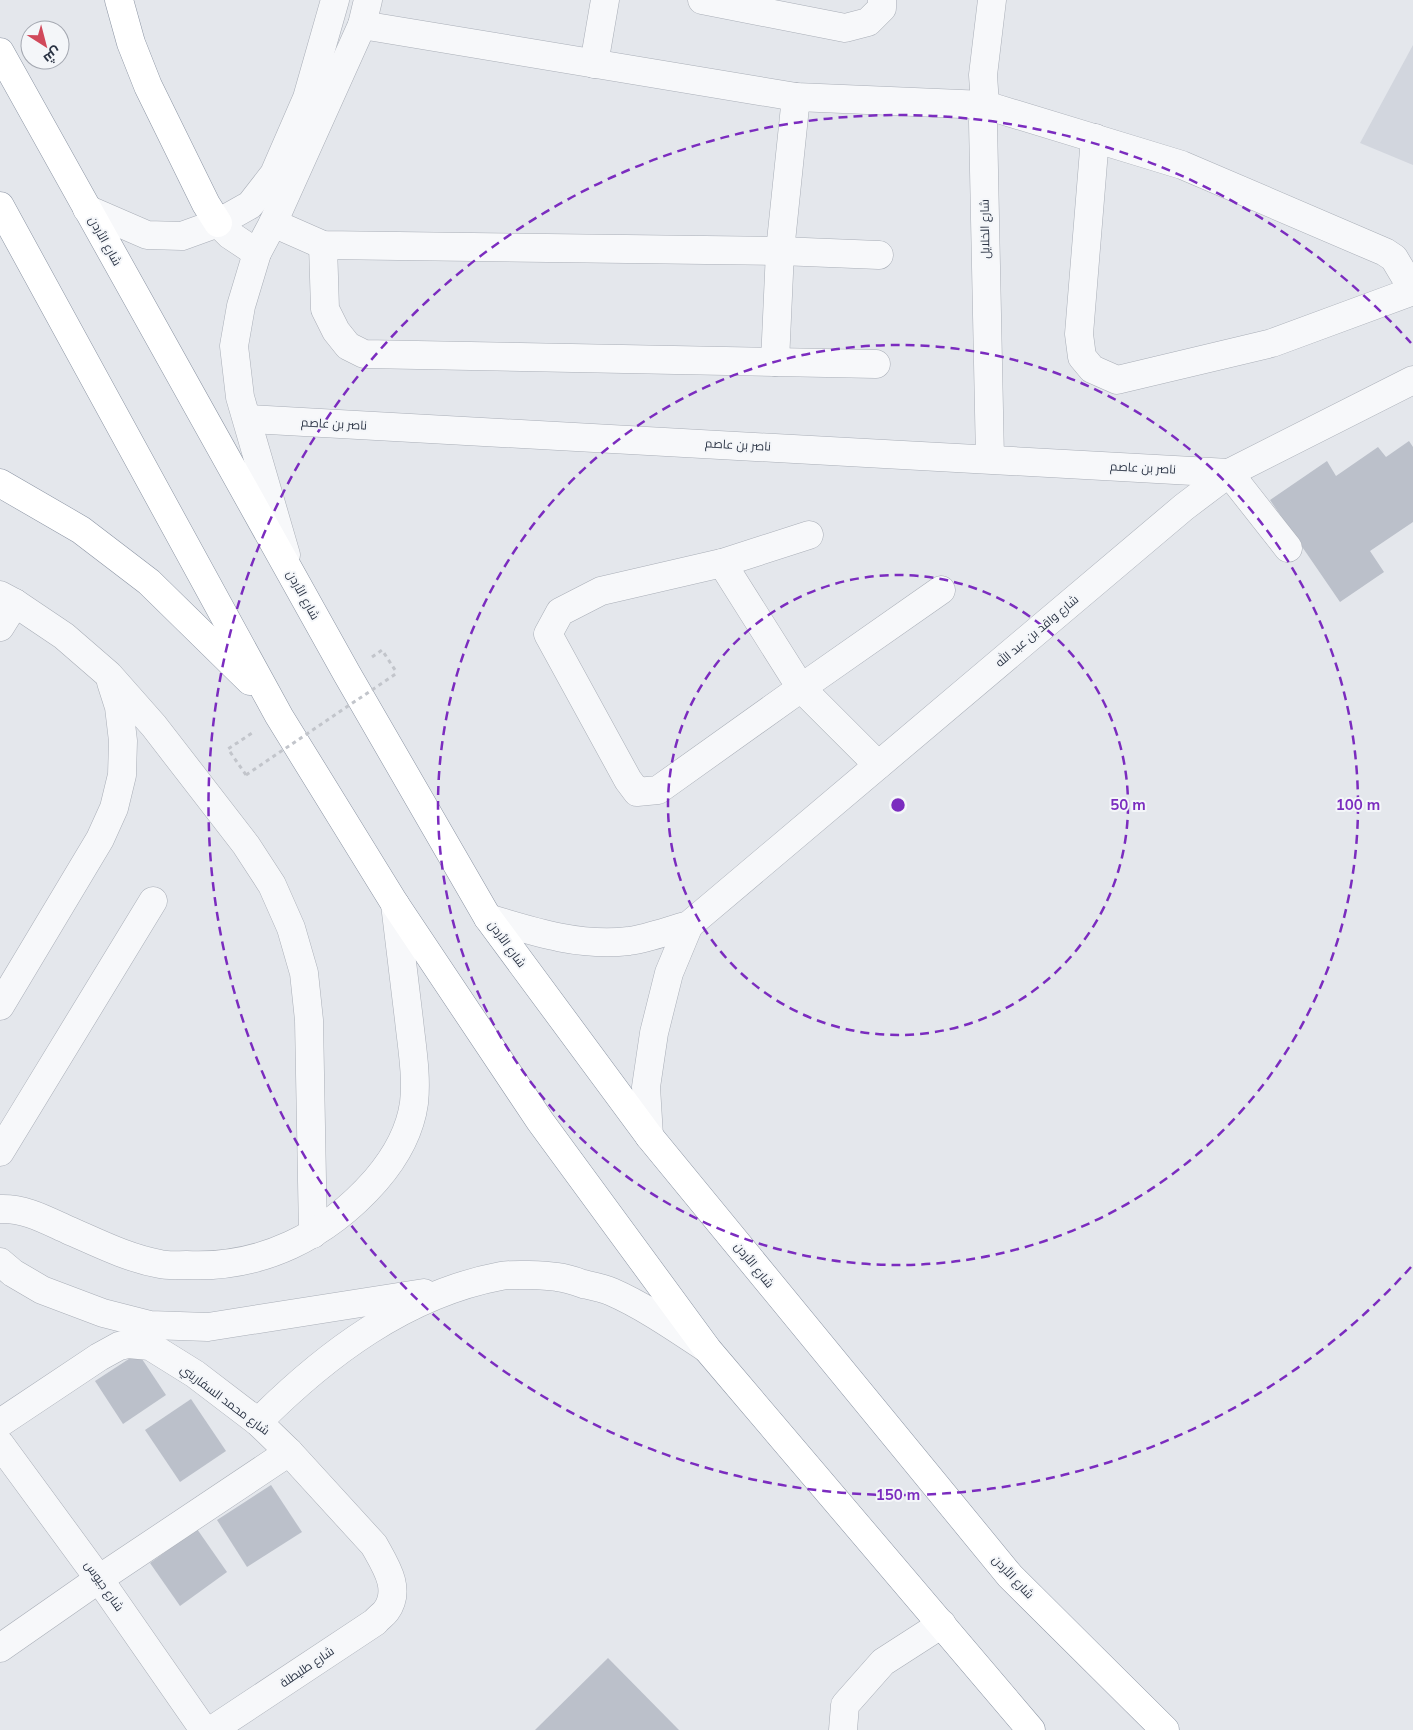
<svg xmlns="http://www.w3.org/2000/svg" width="1413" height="1730" font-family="Mulish,Cairo,sans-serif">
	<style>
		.built { fill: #d2d6de }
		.building { fill: #bbc0ca }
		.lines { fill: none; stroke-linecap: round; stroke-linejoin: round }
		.minor-casing { stroke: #a9aeb7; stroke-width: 29 }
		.highway-casing { stroke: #8b94a3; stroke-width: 29 }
		.path { stroke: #c2c5cb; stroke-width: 3; stroke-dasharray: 4 4; stroke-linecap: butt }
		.minor { stroke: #f7f8fa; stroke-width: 28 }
		.highway { stroke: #fff; stroke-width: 28 }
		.path-bridge { stroke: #c2c5cb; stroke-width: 3; stroke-dasharray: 4 4; stroke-linecap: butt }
		.ring { fill: none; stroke: #7b2cbf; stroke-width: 2.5; stroke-dasharray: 9 6 }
		.labels { text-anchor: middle; stroke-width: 4; stroke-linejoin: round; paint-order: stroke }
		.street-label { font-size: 12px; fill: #2b3445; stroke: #f4f6f9 }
		.centre { fill: #7b2cbf; stroke: #f4f6f9; stroke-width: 2.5 }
		.ring-label { font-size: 15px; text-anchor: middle; font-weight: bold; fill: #7b2cbf; stroke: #f4f6f9; stroke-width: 4; stroke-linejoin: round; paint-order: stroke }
	</style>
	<rect width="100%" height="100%" fill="#e4e7ec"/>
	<!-- built -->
	<path class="built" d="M 1413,45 L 1413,165 L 1360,143 Z"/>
	<!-- building -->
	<g class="building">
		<path d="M 1409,441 L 1413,447 L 1413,522 L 1370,551 L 1384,572 L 1340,602 L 1270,500 L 1327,461 L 1336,476 L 1378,447 L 1386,457 Z"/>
		<path d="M 138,1353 L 166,1395 L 123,1424 L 95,1381 Z"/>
		<path d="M 191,1399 L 226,1451 L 180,1482 L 145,1430 Z"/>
		<path d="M 271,1485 L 302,1532 L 247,1567 L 217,1520 Z"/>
		<path d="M 197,1529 L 227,1572 L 180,1606 L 150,1563 Z"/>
		<path d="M 608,1658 L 679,1730 L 535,1730 Z"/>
	</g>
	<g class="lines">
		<!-- minor casing -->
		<g class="minor-casing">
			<g id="minor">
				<path d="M 702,0 L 845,28 L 868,22 L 882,8 L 882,0"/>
				<path d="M 362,25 L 796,97 L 985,105 L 1182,165 L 1385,252 L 1394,258 L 1413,290"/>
				<path d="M 594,64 L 605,0"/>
				<path d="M 1095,138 L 1079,334 L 1082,357 L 1092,369 L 1117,380 L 1272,343 L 1413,291"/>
				<path d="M 87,209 L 147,235 L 182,236 L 218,223 L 250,205 L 274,174 L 307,98 L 335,0"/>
				<path d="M 218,223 L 230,235 L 257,253"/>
				<path d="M 273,223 L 323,245 L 780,251 L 879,255"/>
				<path d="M 323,245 L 325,309 L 336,331 L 348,346 L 364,354 L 876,364"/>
				<path d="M 775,362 L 780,251 L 796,97"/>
				<path d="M 248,419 L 1229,473 L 1288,548"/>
				<path d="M 990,459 L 983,122 L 985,105 L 983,75 L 992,0"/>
				<path d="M 809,535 L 722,563 L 601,591 L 560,612 L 548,634 L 628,780 L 637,792 L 658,790 L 801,688 L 941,590"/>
				<path d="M 286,555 L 240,397 L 234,346 L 241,306 L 257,253 L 273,223 L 362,25 L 368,0"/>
				<path d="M 722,563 L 801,688 L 878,765"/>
				<path d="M 0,595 L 15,603 L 64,636 L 109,675 L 154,726 L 246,845 L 272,885 L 291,928 L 304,973 L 309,1020 L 313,1234"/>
				<path d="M 0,627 L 15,603"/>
				<path d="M 488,918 C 534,932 581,947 629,941 C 649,938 670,930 689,925 L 1184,507 L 1229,473 L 1413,380"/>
				<path d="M 0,1006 L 100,839 L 114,808 L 122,775 L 123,741 L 119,707 L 111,682"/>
				<path d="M 649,1136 L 646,1087 L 654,1033 L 669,973 L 689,925"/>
				<path d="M 0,1152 L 153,901"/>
				<path d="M 0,1209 C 25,1208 46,1220 68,1230 C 98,1243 127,1258 160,1264 C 168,1266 178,1265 186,1265 C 261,1269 327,1236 376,1180 C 394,1159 410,1132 414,1103 C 417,1076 412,1048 409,1020 C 404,981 400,943 395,904"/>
				<path d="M 0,1262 L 13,1273 L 42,1290 L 103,1313 L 150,1325 L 208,1327 L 424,1293"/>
				<path d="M 258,1422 C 325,1355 405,1294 501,1276 C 512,1274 545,1275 557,1277 C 566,1278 575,1281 583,1284 C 592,1286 603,1288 612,1292 C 644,1306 677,1329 706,1348"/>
				<path d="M 0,1423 L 99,1357 L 119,1346 L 128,1344 L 150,1346 L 195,1374 L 258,1422 L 289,1452 L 374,1545 C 385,1565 402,1589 386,1611 C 383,1615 378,1618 375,1622 L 212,1730"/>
				<path d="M 0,1444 L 99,1579 L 204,1730"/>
				<path d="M 0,1648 L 99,1579 L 289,1452"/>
				<path d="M 843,1730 L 845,1705 L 883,1662 L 942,1624"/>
			</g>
		</g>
		<!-- highway casing -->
		<g class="highway-casing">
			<g id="highway">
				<path d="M 119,0 L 131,43 L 148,86 L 206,204 L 218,223"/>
				<path d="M 0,52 L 347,674 L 488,918 L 649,1136 L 1010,1576 L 1165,1730"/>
				<path d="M 0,206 L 279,716 L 395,904 L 540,1121 L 708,1350 L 1031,1730"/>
				<path d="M 0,483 L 81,530 L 149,582 L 250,681"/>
			</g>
		</g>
		<!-- path -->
		<g class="path">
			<path d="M 372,657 L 382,650 L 397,673"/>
			<path d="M 246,775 L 228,749 L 255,731"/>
		</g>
		<!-- minor -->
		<use href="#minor" class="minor"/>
		<!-- highway -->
		<use href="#highway" class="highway"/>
		<!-- path-bridge -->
		<path class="path-bridge" d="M 246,775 L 397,673"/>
	</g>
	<!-- distance rings -->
	<g class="ring">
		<circle cx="898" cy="805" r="230"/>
		<circle cx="898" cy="805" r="460"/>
		<path d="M1411 1267A690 690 0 1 1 1411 343"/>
	</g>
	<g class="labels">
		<!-- street labels -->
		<g class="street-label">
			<text transform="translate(985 229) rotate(-91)" y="4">شارع الخلايل</text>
			<text transform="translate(105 241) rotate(61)" y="4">شارع الأردن</text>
			<text transform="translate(334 424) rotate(3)" y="4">ناصر بن عاصم</text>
			<text transform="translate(738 445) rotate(3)" y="4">ناصر بن عاصم</text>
			<text transform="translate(1143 468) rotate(3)" y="4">ناصر بن عاصم</text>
			<text transform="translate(303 595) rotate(61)" y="4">شارع الأردن</text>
			<text transform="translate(1037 631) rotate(-40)" y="4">شارع واقد بن عبد الله</text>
			<text transform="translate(507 944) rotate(54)" y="4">شارع الأردن</text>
			<text transform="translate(754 1265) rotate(51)" y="4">شارع الأردن</text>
			<text transform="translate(225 1400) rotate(37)" y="4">شارع محمد السفاريني</text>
			<text transform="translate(1013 1577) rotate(47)" y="4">شارع الأردن</text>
			<text transform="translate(104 1586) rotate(55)" y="4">شارع جيوس</text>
			<text transform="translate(307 1667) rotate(-34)" y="4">شارع طليطلة</text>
		</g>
	</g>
	<circle cx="898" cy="805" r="8" class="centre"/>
	<g class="ring-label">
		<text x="1128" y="810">50 m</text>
		<text x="1358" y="810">100 m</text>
		<text x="898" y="1500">150 m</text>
	</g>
	<!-- north arrow -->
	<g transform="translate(45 45) rotate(144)"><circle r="24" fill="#f4f6f9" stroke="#a4a8b1"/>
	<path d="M0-4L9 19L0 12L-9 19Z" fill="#d1495b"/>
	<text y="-8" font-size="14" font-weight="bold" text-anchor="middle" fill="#2b3445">ش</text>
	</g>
</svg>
